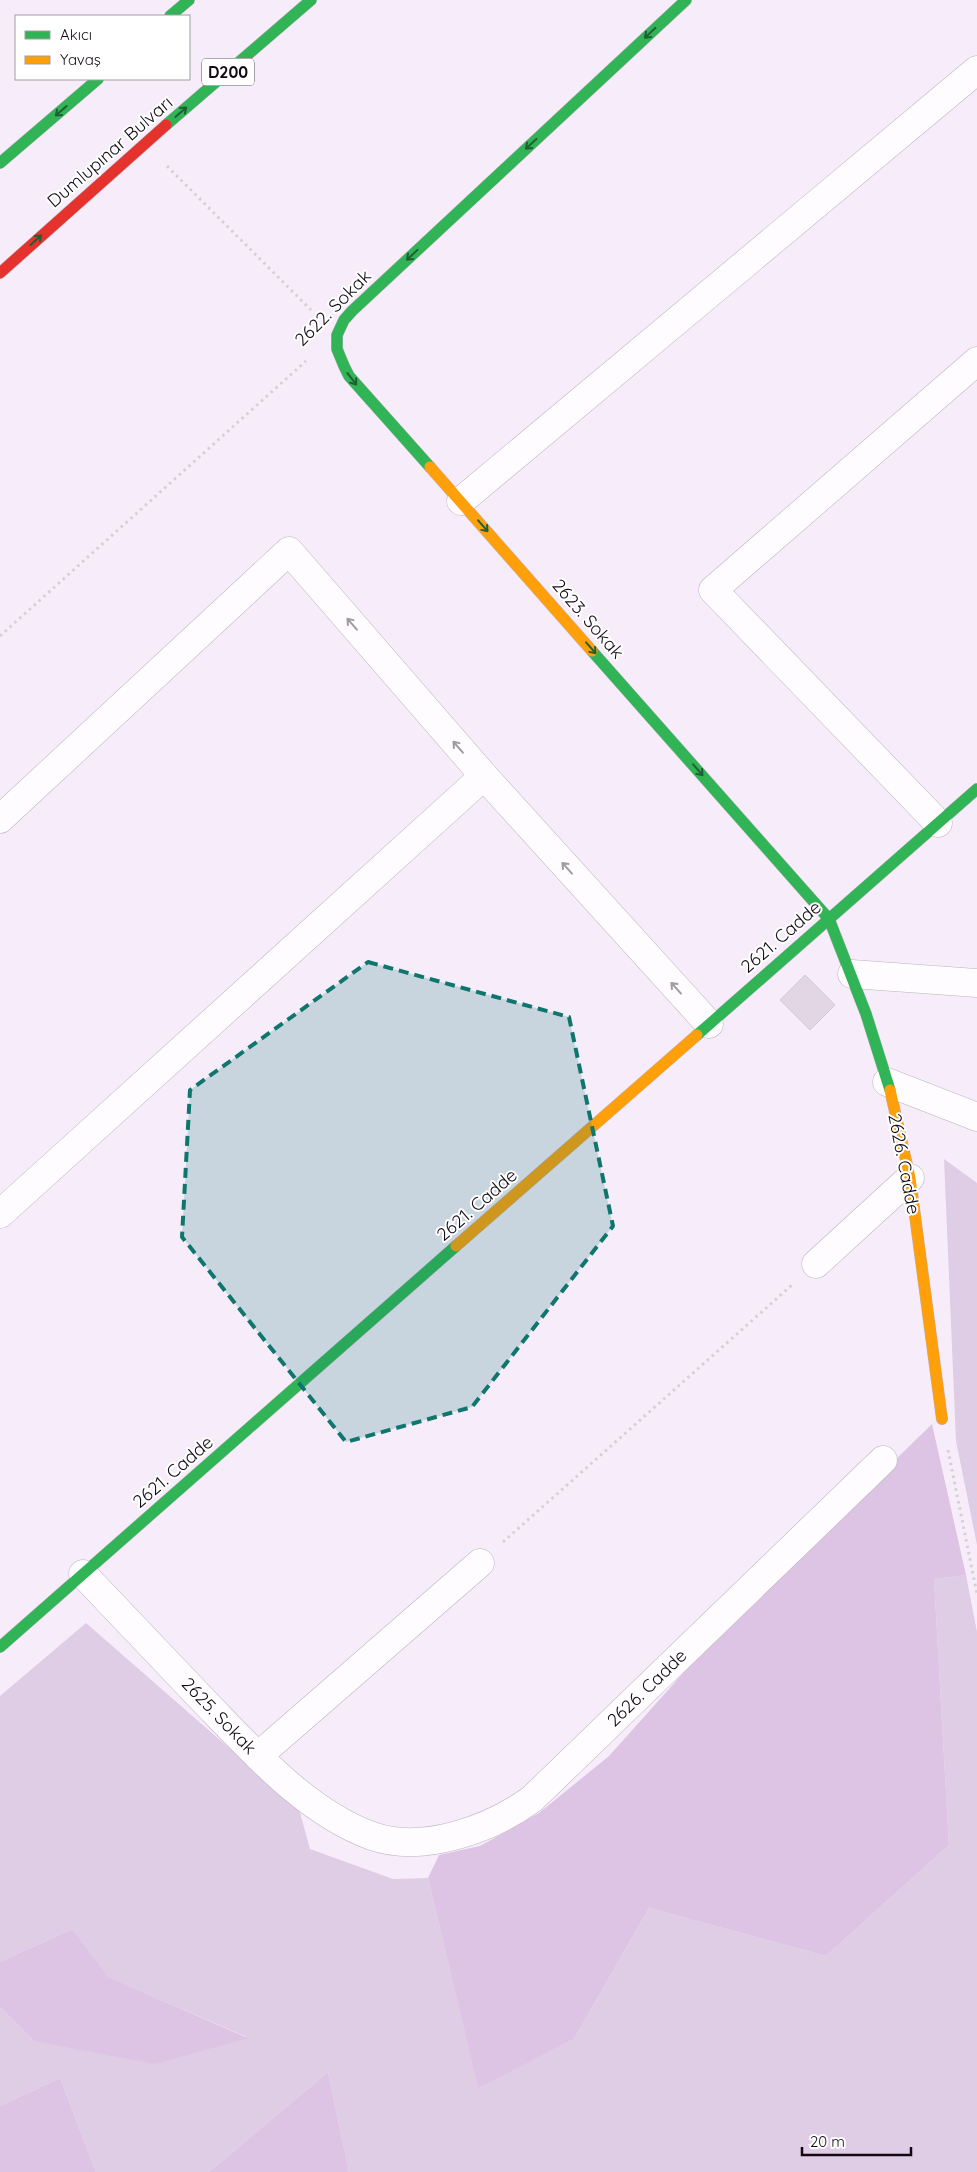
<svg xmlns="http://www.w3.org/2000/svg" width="977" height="2172" font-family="Quicksand,sans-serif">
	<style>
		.green { fill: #dfcce5 }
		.forest { fill: #ddc4e4 }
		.building { fill: #e2d6e5; stroke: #d2c9d5 }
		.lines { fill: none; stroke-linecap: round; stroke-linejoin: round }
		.street-casing { stroke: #bbb3be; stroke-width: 29 }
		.fast-casing { stroke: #bbb3be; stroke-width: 12 }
		.slow-casing { stroke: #bbb3be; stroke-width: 12 }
		.jam-casing { stroke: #bbb3be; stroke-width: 12 }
		.path { stroke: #d4d1d5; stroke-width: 3; stroke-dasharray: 2.5 4; stroke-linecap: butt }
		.street { stroke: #fefcfe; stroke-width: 28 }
		.fast { stroke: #30b455; stroke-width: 11 }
		.slow { stroke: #ff9f0a; stroke-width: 11 }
		.jam { stroke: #e5322d; stroke-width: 11 }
		.oneway { stroke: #205f34 }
		.oneway2 { stroke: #9f9ba0 }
		.marked { fill: #0f766e; fill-opacity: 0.2; stroke: #0f766e; stroke-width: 4; stroke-dasharray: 10 6; stroke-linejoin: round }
		.labels { text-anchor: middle; stroke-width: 4; stroke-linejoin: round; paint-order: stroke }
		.shield { fill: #fff; stroke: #58545a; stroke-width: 1 }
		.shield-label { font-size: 16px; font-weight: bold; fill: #110a13 }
		.street-label { font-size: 18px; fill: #110a13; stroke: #fff }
	</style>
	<rect width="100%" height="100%" fill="#f7edfa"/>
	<!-- green -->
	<g class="green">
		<path d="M 944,1159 L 977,1183 L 977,1545 L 956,1441 Z"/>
		<path d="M 966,1575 L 977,1632 L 977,2172 L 349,2172 L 328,2072 L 209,2172 L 96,2172 L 60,2078 L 0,2106 L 0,2007 L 34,2041 L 247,2037 L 107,1977 L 72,1929 L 0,1962 L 0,1696 L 86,1623 L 299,1809 L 310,1849 L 393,1879 L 428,1878 L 478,2087 L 574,2039 L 649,1908 L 826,1956 L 949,1845 L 934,1579 Z"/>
	</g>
	<!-- forest -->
	<g class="forest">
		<path d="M 932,1424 L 966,1575 L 934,1579 L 949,1845 L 826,1956 L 649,1908 L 574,2039 L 478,2088 L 428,1878 L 439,1855 L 480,1846 L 539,1813 L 609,1756 L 729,1622 Z"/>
		<path d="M 72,1929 L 108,1977 L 248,2038 L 155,2064 L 34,2041 L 0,2007 L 0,1962 Z"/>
		<path d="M 328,2072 L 349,2172 L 209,2172 Z"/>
		<path d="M 60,2078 L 96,2172 L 0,2172 L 0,2106 Z"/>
	</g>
	<!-- building -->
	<path class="building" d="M 805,975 L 835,1005 L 810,1030 L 780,1000 Z"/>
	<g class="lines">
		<!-- street casing -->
		<g class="street-casing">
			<g id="street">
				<path d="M 461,501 L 977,70"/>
				<path d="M 0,819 L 289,551 L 484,776 L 709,1024"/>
				<path d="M 938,823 L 713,590 L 977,361"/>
				<path d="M 852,974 L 977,983"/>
				<path d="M 887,1082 L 977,1117"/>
				<path d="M 0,1214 L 484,776"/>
				<path d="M 816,1264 L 910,1178"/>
				<path d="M 83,1574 C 122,1615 161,1656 200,1697 C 249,1747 305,1812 372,1836 C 423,1854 491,1829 532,1799 L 883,1460"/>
				<path d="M 258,1756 L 480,1563"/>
			</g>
		</g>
		<!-- fast casing -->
		<g class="fast-casing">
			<g id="fast">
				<path d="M 170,16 L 189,0"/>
				<path d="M 166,125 L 311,0"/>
				<path d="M 0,163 L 98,79"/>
				<path d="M 430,467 L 349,376 L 344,366 L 337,349 L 337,335 L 344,320 L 352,311 L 686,0"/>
				<path d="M 592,651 L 829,919 L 866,1014 L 890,1090"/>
				<path d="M 697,1035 L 977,789"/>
				<path d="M 0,1647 L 456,1246"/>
			</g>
		</g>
		<!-- slow casing -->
		<g class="slow-casing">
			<g id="slow">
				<path d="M 430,467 L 592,651"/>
				<path d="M 890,1090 L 910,1178 L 942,1419"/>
				<path d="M 456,1246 L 697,1035"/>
			</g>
		</g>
		<!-- jam casing -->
		<g class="jam-casing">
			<path id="jam" d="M 0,273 L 166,125"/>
		</g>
		<!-- path -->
		<g class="path">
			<path d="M 167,166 L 311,310"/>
			<path d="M 0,636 L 306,361"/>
			<path d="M 948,1450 L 977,1594"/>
			<path d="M 503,1542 L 792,1285"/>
		</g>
		<!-- street -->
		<use href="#street" class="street"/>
		<!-- fast -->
		<use href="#fast" class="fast"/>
		<!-- slow -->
		<use href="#slow" class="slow"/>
		<!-- jam -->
		<use href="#jam" class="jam"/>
	</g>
	<!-- one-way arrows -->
	<defs><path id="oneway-shaft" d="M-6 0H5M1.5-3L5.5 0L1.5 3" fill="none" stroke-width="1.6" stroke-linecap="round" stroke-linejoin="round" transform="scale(1.25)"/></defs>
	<g class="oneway">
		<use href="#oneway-shaft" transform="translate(650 33) rotate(137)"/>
		<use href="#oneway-shaft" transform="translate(61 111) rotate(139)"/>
		<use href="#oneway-shaft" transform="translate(181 112) rotate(-41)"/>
		<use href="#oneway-shaft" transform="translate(531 144) rotate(137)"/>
		<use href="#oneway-shaft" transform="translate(36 240) rotate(-42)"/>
		<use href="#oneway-shaft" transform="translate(412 255) rotate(137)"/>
		<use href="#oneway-shaft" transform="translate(352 379) rotate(52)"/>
		<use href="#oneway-shaft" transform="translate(483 526) rotate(49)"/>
		<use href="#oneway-shaft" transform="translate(591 648) rotate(49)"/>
		<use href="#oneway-shaft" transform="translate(698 770) rotate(49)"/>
	</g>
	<g class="oneway2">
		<use href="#oneway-shaft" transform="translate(352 624) rotate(-131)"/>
		<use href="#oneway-shaft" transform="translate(458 747) rotate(-131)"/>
		<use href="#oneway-shaft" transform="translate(567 868) rotate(-132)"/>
		<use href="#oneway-shaft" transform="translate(676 988) rotate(-132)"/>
	</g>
	<!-- marked area -->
	<path class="marked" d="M 368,962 L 569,1017 L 613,1226 L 472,1407 L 346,1442 L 182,1237 L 190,1090 Z"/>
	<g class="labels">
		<!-- shield labels -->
		<rect class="shield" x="202" y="58.5" width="52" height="27" rx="4"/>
		<g class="shield-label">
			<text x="228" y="78">D200</text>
		</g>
		<!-- street labels -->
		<g class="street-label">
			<text transform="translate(110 152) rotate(-41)" y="6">Dumlupınar Bulvarı</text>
			<text transform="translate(333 308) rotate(-45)" y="6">2622. Sokak</text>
			<text transform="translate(588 619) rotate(49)" y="6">2623. Sokak</text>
			<text transform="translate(781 937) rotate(-41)" y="6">2621. Cadde</text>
			<text transform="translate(904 1164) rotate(79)" y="6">2626. Cadde</text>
			<text transform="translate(477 1205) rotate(-41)" y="6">2621. Cadde</text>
			<text transform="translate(173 1472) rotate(-41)" y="6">2621. Cadde</text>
			<text transform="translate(647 1688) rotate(-44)" y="6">2626. Cadde</text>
			<text transform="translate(219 1716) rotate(46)" y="6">2625. Sokak</text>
		</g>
	</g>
	<!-- legend -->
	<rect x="15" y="15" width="175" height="65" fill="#ffffff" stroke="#a09da1"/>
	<rect x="25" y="31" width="25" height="8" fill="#30b455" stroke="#a09da1"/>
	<text x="60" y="40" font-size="15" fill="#110a13">Akıcı</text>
	<rect x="25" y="56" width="25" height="8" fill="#ff9f0a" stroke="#a09da1"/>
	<text x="60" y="65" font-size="15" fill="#110a13">Yavaş</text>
	<!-- scale -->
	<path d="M802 2147v8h109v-8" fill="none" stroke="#110a13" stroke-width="2.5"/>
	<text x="810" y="2147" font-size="15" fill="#110a13" stroke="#ffffff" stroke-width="4" paint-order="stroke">20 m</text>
</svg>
